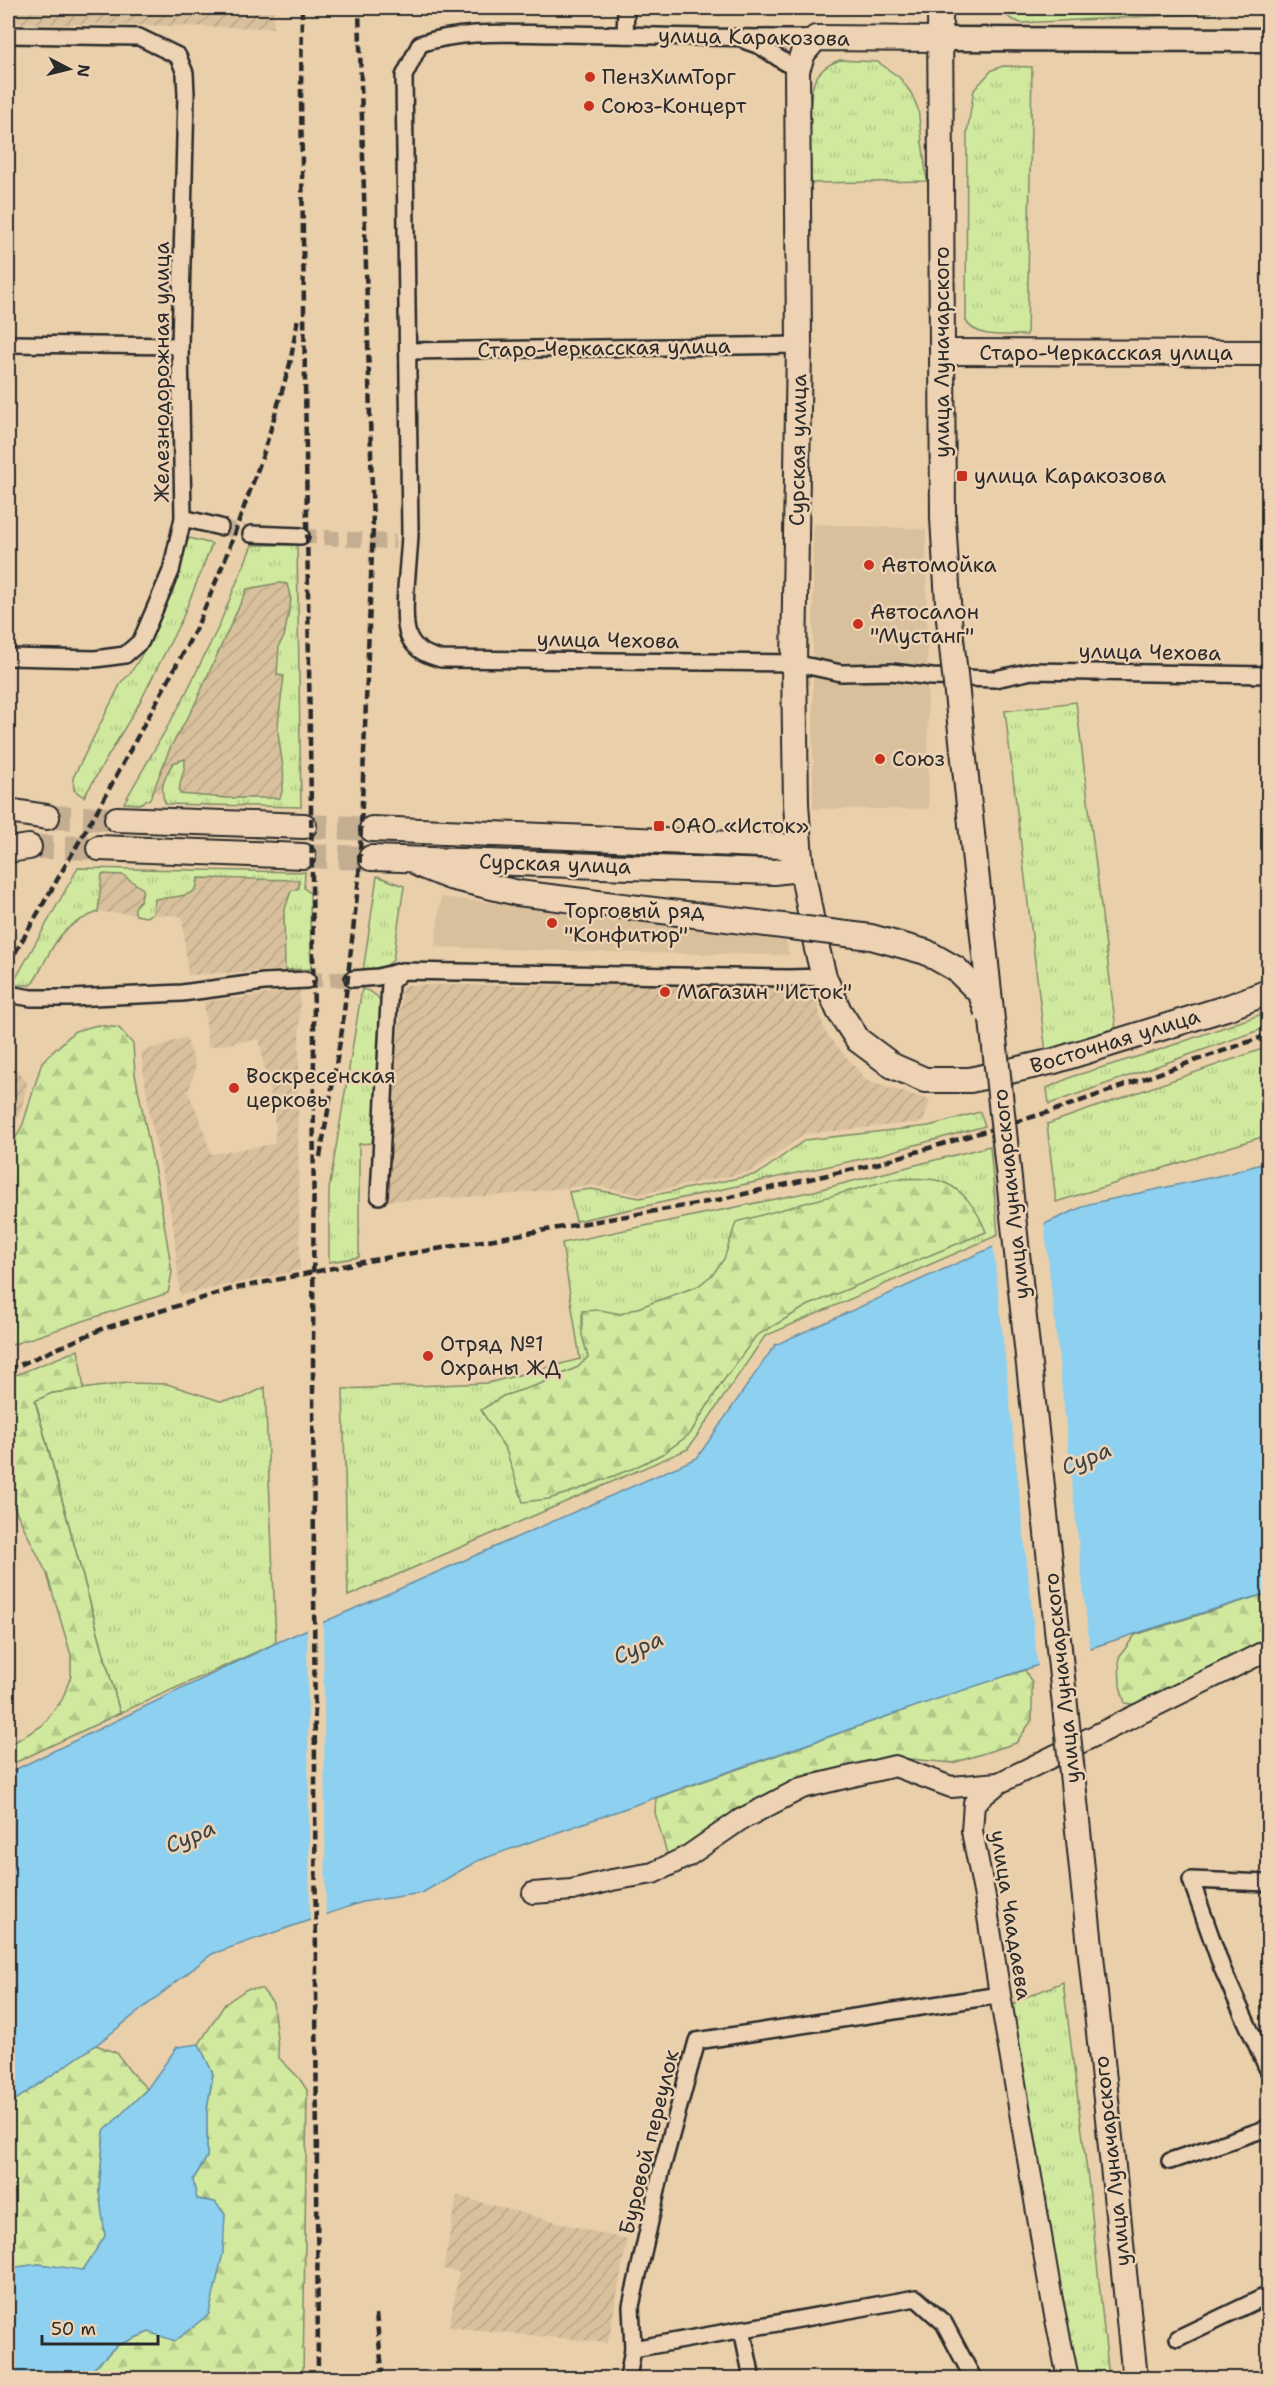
<svg xmlns="http://www.w3.org/2000/svg" width="1276" height="2386" font-family="'Shantell Sans',sans-serif">
	<style>
		.built { fill: #d9c09c }
		.industrial { fill: url(#industrial-furrows) }
		.grass { fill: url(#grass-tufts); stroke: #7e8a65; stroke-width: 1.5 }
		.forest { fill: url(#forest-firs); stroke: #7e8a65; stroke-width: 1.5 }
		.water { fill: #8ed0ef; stroke: #668ea1; stroke-width: 1.5 }
		.pier { fill: #eacfab }
		.lines { fill: none; stroke-linecap: round; stroke-linejoin: round }
		.minor-tunnel { stroke: #c4ae91; stroke-width: 15; stroke-dasharray: 15 8; stroke-linecap: butt }
		.primary-tunnel { stroke: #c4ae91; stroke-width: 24; stroke-dasharray: 24 12; stroke-linecap: butt }
		.minor-casing { stroke: #2b2b2b; stroke-width: 20 }
		.tertiary-casing { stroke: #2b2b2b; stroke-width: 24 }
		.secondary-casing { stroke: #2b2b2b; stroke-width: 27 }
		.primary-casing { stroke: #2b2b2b; stroke-width: 28 }
		.minor { stroke: #edd3b4; stroke-width: 15 }
		.tertiary { stroke: #edd3b4; stroke-width: 20 }
		.secondary { stroke: #edd3b4; stroke-width: 22 }
		.primary { stroke: #edd3b4; stroke-width: 24 }
		.rail { stroke: #2b2b2b; stroke-width: 4.5; stroke-dasharray: 9 4.5; stroke-linecap: butt }
		.primary-bridge-casing { stroke: #2b2b2b; stroke-width: 28; stroke-linecap: butt }
		.primary-bridge { stroke: #edd3b4; stroke-width: 24 }
		.poi-dot { fill: #c8321e; stroke: #edd3b4; stroke-width: 2 }
		.labels { text-anchor: middle; stroke-width: 5; stroke-linejoin: round; paint-order: stroke }
		.street-label { font-size: 21px; fill: #2b2b2b; stroke: #edd3b4 }
		.poi-label { font-size: 21px; fill: #2b2b2b; stroke: #edd3b4; text-anchor: start }
		.water-label { font-size: 22px; font-style: italic; fill: #3a4448; stroke: #edd3b4 }
	</style>
	<defs>
		<pattern id="industrial-furrows" width="10" height="10" patternUnits="userSpaceOnUse" patternTransform="scale(1.5)"><rect width="10" height="10" fill="#d9c09c"/><path d="M-1 1l2-2M0 10L10 0M9 11l2-2" fill="none" stroke="#baa587"/></pattern>
		<pattern id="grass-tufts" width="24" height="20" patternUnits="userSpaceOnUse" patternTransform="scale(1.5)"><rect width="24" height="20" fill="#d0e99f"/><path d="M3 7l-1-3M5 7V3M7 7l1-3M15 17l-1-3M17 17v-4M19 17l1-3" fill="none" stroke="#b3c889"/></pattern>
		<pattern id="forest-firs" width="22" height="20" patternUnits="userSpaceOnUse" patternTransform="scale(1.5)"><rect width="22" height="20" fill="#d0e99f"/><path d="M5 1l3.5 6h-7zM16 11l3.5 6h-7z" fill="#b3c889"/></pattern>
	</defs>
	<rect width="100%" height="100%" fill="#eacfab"/>
	<filter id="ink" filterUnits="userSpaceOnUse"><feTurbulence type="fractalNoise" baseFrequency=".0167" numOctaves="2"/><feDisplacementMap in="SourceGraphic" scale="12" xChannelSelector="R" yChannelSelector="G"/><feConvolveMatrix kernelMatrix="1 2 1 2 8 2 1 2 1" color-interpolation-filters="sRGB"/></filter>
	<g filter="url(#ink)">
		<!-- built -->
		<g class="built">
			<path d="M 813,524 L 926,529 L 929,809 L 813,809 Z"/>
			<path d="M 441,897 L 638,919 L 786,940 L 789,955 L 635,953 L 435,947 Z"/>
		</g>
		<!-- industrial -->
		<g class="industrial">
			<path d="M 8,8 L 273,8 L 273,28 L 8,23 Z"/>
			<path d="M 279,583 L 287,584 L 291,600 L 284,637 L 279,645 L 277,674 L 284,675 L 278,729 L 283,761 L 283,790 L 280,798 L 227,798 L 153,792 L 170,748 L 193,708 L 247,589 Z"/>
			<path d="M 101,874 L 237,880 L 299,880 L 299,888 L 284,912 L 285,970 L 188,975 L 182,916 L 98,912 Z"/>
			<path d="M 402,985 L 812,985 L 825,1032 L 867,1081 L 930,1100 L 923,1122 L 804,1134 L 754,1171 L 640,1194 L 591,1185 L 504,1195 L 387,1201 Z"/>
			<path d="M 300,990 L 298,1121 L 300,1270 L 180,1295 L 173,1224 L 150,1117 L 141,1052 L 186,1037 L 196,1068 L 188,1092 L 200,1119 L 211,1154 L 274,1144 L 276,1127 L 259,1039 L 208,1047 L 204,1002 Z"/>
			<path d="M 8,1059 L 27,1082 L 22,1108 L 8,1142 Z"/>
			<path d="M 457,2196 L 627,2240 L 608,2343 L 449,2327 L 459,2272 L 443,2269 Z"/>
		</g>
		<!-- grass -->
		<g class="grass">
			<path d="M 647,8 L 886,8 L 651,11 Z"/>
			<path d="M 998,8 L 1211,8 L 1210,13 L 1021,23 L 1011,19 Z"/>
			<path d="M 840,60 L 878,62 L 900,78 L 911,93 L 918,109 L 927,181 L 811,183 C 811,162 807,95 815,80 C 821,69 829,64 840,60 Z"/>
			<path d="M 1003,66 L 1032,67 L 1027,335 C 1009,334 977,340 966,321 L 967,133 L 974,90 L 992,70 Z"/>
			<path d="M 189,538 L 212,544 L 182,619 L 140,702 L 84,797 L 74,790 L 73,778 L 122,681 C 146,665 177,569 189,538 Z"/>
			<path d="M 252,545 L 297,545 L 301,807 L 166,804 C 158,790 165,776 173,763 L 185,759 C 186,774 177,781 180,794 L 227,798 L 280,798 C 289,775 278,751 278,727 C 279,710 282,693 284,676 L 277,675 L 279,645 L 284,637 L 291,600 L 287,584 L 279,583 L 247,589 L 193,708 L 170,748 L 150,799 L 139,804 L 124,803 L 181,703 L 218,628 Z"/>
			<path d="M 1076,702 L 1116,1030 L 1046,1053 L 1005,711 Z"/>
			<path d="M 78,868 L 305,872 L 304,888 L 310,893 L 311,969 L 285,970 L 284,912 L 291,891 L 299,888 L 299,880 L 198,878 C 197,881 198,885 196,888 C 193,897 165,898 155,899 L 153,913 L 146,917 L 136,915 C 133,908 136,905 141,900 L 143,889 L 123,875 L 102,874 L 98,912 C 69,923 59,933 45,961 C 41,969 37,978 31,985 L 12,985 Z"/>
			<path d="M 377,876 L 404,886 L 393,960 C 385,969 374,971 363,972 Z"/>
			<path d="M 362,989 C 376,992 382,1000 385,1014 L 372,1143 L 359,1144 L 359,1257 L 329,1262 L 329,1190 Z"/>
			<path d="M 1268,1012 L 1268,1027 L 1049,1104 L 1047,1088 L 1074,1076 L 1156,1051 Z"/>
			<path d="M 1268,1047 L 1268,1135 L 1056,1202 L 1047,1124 Z"/>
			<path d="M 980,1112 L 985,1126 L 875,1156 L 576,1221 L 569,1192 L 591,1189 L 640,1198 L 758,1174 L 805,1140 L 929,1126 Z"/>
			<path d="M 990,1146 L 998,1235 L 765,1336 L 688,1449 L 348,1596 L 343,1389 L 488,1383 L 580,1359 L 562,1243 L 814,1191 Z"/>
			<path d="M 127,1383 L 167,1384 L 220,1401 L 243,1398 L 265,1387 L 276,1643 L 120,1713 L 35,1400 L 52,1393 Z"/>
			<path d="M 1063,1982 L 1089,2187 L 1109,2378 L 1075,2378 L 1010,2013 L 1016,2001 Z"/>
		</g>
		<!-- forest -->
		<g class="forest">
			<path d="M 98,1025 L 119,1028 L 133,1044 L 135,1074 L 158,1187 L 172,1272 L 168,1293 L 8,1346 L 8,1153 L 23,1124 L 42,1062 L 75,1031 Z"/>
			<path d="M 893,1179 C 906,1179 923,1177 936,1180 C 961,1185 978,1210 986,1232 L 807,1306 L 756,1336 L 721,1384 L 690,1434 L 664,1453 L 634,1468 L 577,1490 L 549,1499 L 523,1502 L 506,1450 L 481,1410 L 503,1396 L 540,1384 L 578,1367 L 588,1357 L 582,1335 L 582,1311 L 600,1310 L 621,1314 L 698,1286 L 713,1274 L 724,1259 L 736,1222 Z"/>
			<path d="M 78,1350 L 84,1389 L 52,1393 L 35,1401 L 120,1713 L 8,1766 L 8,1746 L 43,1725 L 62,1700 L 71,1676 L 71,1655 L 47,1574 L 12,1503 L 8,1502 L 8,1378 Z"/>
			<path d="M 1268,1593 L 1268,1637 L 1138,1705 L 1125,1703 L 1120,1686 L 1119,1657 L 1135,1635 Z"/>
			<path d="M 1025,1670 L 1032,1683 L 1032,1720 L 1016,1743 L 953,1763 L 898,1758 L 808,1774 L 679,1853 L 668,1857 L 655,1813 L 656,1798 L 953,1693 Z"/>
			<path d="M 247,1989 L 262,1989 L 273,2003 L 279,2058 L 299,2078 L 307,2090 L 303,2378 L 85,2378 L 116,2346 L 149,2332 L 215,2202 L 196,2199 L 192,2180 L 207,2157 L 207,2109 L 213,2074 L 199,2044 L 225,2004 Z"/>
			<path d="M 96,2045 L 117,2053 L 129,2070 L 147,2089 L 104,2132 L 99,2191 L 106,2236 L 83,2271 L 39,2264 L 8,2295 L 8,2105 Z"/>
		</g>
		<!-- water -->
		<g class="water">
			<path d="M 1268,1162 L 1268,1593 C 1001,1672 740,1768 477,1861 L 422,1893 L 362,1902 L 212,1954 L 96,2045 L 8,2105 L 8,1773 L 276,1643 L 697,1458 L 775,1345 L 1089,1204 L 1227,1174 Z"/>
			<path d="M 199,2044 L 213,2074 L 207,2109 L 207,2157 L 193,2180 L 197,2199 L 215,2202 L 225,2214 L 223,2253 L 209,2314 L 175,2341 L 149,2332 L 116,2346 L 85,2378 L 8,2378 L 10,2268 L 39,2264 L 83,2270 L 105,2236 L 99,2191 L 104,2131 L 147,2089 L 177,2047 Z"/>
		</g>
		<!-- pier -->
		<g class="pier">
			<path d="M 1044,1221 L 1090,1652 L 1038,1669 L 993,1244 Z"/>
			<path d="M 323,1619 L 326,1917 L 310,1923 L 307,1626 Z"/>
		</g>
		<g class="lines">
			<!-- minor-tunnel -->
			<g class="minor-tunnel">
				<path d="M 220,527 L 251,534"/>
				<path d="M 301,536 L 395,542"/>
				<path d="M 307,980 L 353,979"/>
			</g>
			<!-- primary-tunnel -->
			<g class="primary-tunnel">
				<path d="M 47,817 L 117,819"/>
				<path d="M 304,826 L 372,829"/>
				<path d="M 29,847 L 99,848"/>
				<path d="M 303,856 L 371,858"/>
			</g>
			<!-- minor casing -->
			<g class="minor-casing">
				<g id="minor">
					<path d="M 8,35 L 139,37 L 178,56 L 185,73 L 186,95 L 180,346 L 183,518 L 171,571 L 141,641 L 125,655 L 95,659 L 8,657"/>
					<path d="M 625,35 L 626,8"/>
					<path d="M 816,38 C 731,39 646,35 560,34 C 514,34 464,29 420,44 L 404,76 C 407,228 409,380 410,532 C 410,556 400,618 409,637 C 416,651 427,655 441,659 L 794,663 L 841,673 L 892,672 L 932,677 L 995,679 L 1032,671 L 1268,675"/>
					<path d="M 746,41 L 760,46 L 797,70"/>
					<path d="M 8,344 L 180,346"/>
					<path d="M 410,351 L 799,345"/>
					<path d="M 183,518 L 220,527"/>
					<path d="M 251,534 L 301,536"/>
					<path d="M 353,979 L 378,977 L 402,971 L 789,978 L 824,977"/>
					<path d="M 8,994 L 31,998 L 71,998 L 182,993 L 264,982 L 307,980"/>
					<path d="M 379,1196 L 390,983 L 402,971"/>
					<path d="M 1268,1883 L 1191,1880 L 1222,1968 L 1268,2070"/>
					<path d="M 1170,2161 L 1268,2128"/>
					<path d="M 742,2329 L 752,2378"/>
					<path d="M 1178,2338 L 1268,2295"/>
					<path d="M 633,2349 L 916,2298 L 944,2323 L 973,2378"/>
					<path d="M 628,2378 L 633,2349 L 631,2306 L 662,2168 L 697,2041 L 1000,1995"/>
				</g>
			</g>
			<!-- tertiary casing -->
			<g class="tertiary-casing">
				<g id="tertiary">
					<path d="M 533,1893 L 572,1890 L 612,1880 L 653,1873 L 688,1856 L 740,1820 L 802,1788 L 895,1766 L 951,1787 L 999,1783"/>
					<path d="M 1068,2378 L 1052,2300 L 1000,1995 L 985,1897 L 972,1831 L 974,1803 L 999,1783 L 1268,1650"/>
				</g>
			</g>
			<!-- secondary casing -->
			<g class="secondary-casing">
				<path id="secondary" d="M 939,39 L 1268,40"/>
			</g>
			<!-- primary casing -->
			<g class="primary-casing">
				<g id="primary">
					<path d="M 940,8 L 943,518 L 949,619"/>
					<path d="M 939,39 L 816,38 L 803,53 L 797,70 L 799,345 L 794,663 L 796,804 L 800,858 L 817,949 L 824,977 L 839,1011 L 858,1040 L 893,1066 L 925,1080 L 970,1080 L 1054,1061 L 1229,1007 L 1268,992"/>
					<path d="M 943,352 L 1268,353"/>
					<path d="M 8,811 L 47,817"/>
					<path d="M 117,819 L 304,826"/>
					<path d="M 372,829 L 782,846 L 790,849 L 800,858"/>
					<path d="M 99,848 L 303,856"/>
					<path d="M 8,850 L 29,847"/>
					<path d="M 371,858 L 774,872 L 790,870 L 800,858"/>
					<path d="M 420,865 L 450,877 L 518,893"/>
				</g>
			</g>
			<!-- minor -->
			<use href="#minor" class="minor"/>
			<!-- tertiary -->
			<use href="#tertiary" class="tertiary"/>
			<!-- secondary -->
			<use href="#secondary" class="secondary"/>
			<!-- primary -->
			<use href="#primary" class="primary"/>
			<!-- rail -->
			<g class="rail">
				<path d="M 302,8 L 301,95 L 314,1022 L 313,1378 L 318,2378"/>
				<path d="M 8,965 L 102,802 L 196,629 L 224,562 L 263,455 L 290,364 L 298,317"/>
				<path d="M 320,1157 L 342,1030 L 359,877 L 373,527 L 359,8"/>
				<path d="M 8,1370 L 102,1329 L 232,1289 L 367,1261 L 713,1201 L 876,1164 L 1052,1111 L 1268,1035"/>
				<path d="M 376,2314 L 383,2378"/>
			</g>
			<!-- primary-bridge casing -->
			<g class="primary-bridge-casing">
				<g id="primary-bridge">
					<path d="M 949,619 L 1047,1533 L 1135,2378"/>
					<path d="M 518,893 L 871,937 L 926,952 L 956,969 L 981,994 L 987,1012"/>
				</g>
			</g>
			<!-- primary-bridge -->
			<use href="#primary-bridge" class="primary-bridge"/>
		</g>
	</g>
	<!-- markers -->
	<g class="poi-dot">
		<circle cx="590" cy="77" r="6"/>
		<circle cx="589" cy="106" r="6"/>
		<rect x="956" y="470" width="12" height="12" rx="3"/>
		<circle cx="869" cy="565" r="6"/>
		<circle cx="858" cy="624" r="6"/>
		<circle cx="880" cy="759" r="6"/>
		<rect x="653" y="820" width="12" height="12" rx="3"/>
		<circle cx="552" cy="923" r="6"/>
		<circle cx="665" cy="992" r="6"/>
		<circle cx="234" cy="1088" r="6"/>
		<circle cx="428" cy="1356" r="6"/>
	</g>
	<g class="labels">
		<!-- street labels -->
		<g class="street-label">
			<text transform="translate(754 37) rotate(1)" y="7">улица Каракозова</text>
			<text transform="translate(604 348) rotate(-1)" y="7">Старо-Черкасская улица</text>
			<text transform="translate(942 352) rotate(-90)" y="7">улица Луначарского</text>
			<text x="1106" y="360">Старо-Черкасская улица</text>
			<text transform="translate(162 372) rotate(-90)" y="7">Железнодорожная улица</text>
			<text transform="translate(798 450) rotate(-89)" y="7">Сурская улица</text>
			<text transform="translate(608 640) rotate(1)" y="7">улица Чехова</text>
			<text transform="translate(1150 652) rotate(1)" y="7">улица Чехова</text>
			<text transform="translate(555 864) rotate(2)" y="7">Сурская улица</text>
			<text transform="translate(1115 1041) rotate(-17)" y="7">Восточная улица</text>
			<text transform="translate(1011 1194) rotate(-96)" y="7">улица Луначарского</text>
			<text transform="translate(1062 1678) rotate(-96)" y="7">улица Луначарского</text>
			<text transform="translate(1011 1915) rotate(81)" y="7">улица Чаадаева</text>
			<text transform="translate(649 2142) rotate(-76)" y="7">Буровой переулок</text>
			<text transform="translate(1112 2161) rotate(-96)" y="7">улица Луначарского</text>
		</g>
		<!-- poi labels -->
		<g class="poi-label">
			<text x="602" y="84">ПензХимТорг</text>
			<text x="601" y="113">Союз-Концерт</text>
			<text x="974" y="483">улица Каракозова</text>
			<text x="881" y="572">Автомойка</text>
			<text x="870" y="619">Автосалон<tspan x="870" dy="24">"Мустанг"</tspan></text>
			<text x="892" y="766">Союз</text>
			<text x="671" y="833">ОАО «Исток»</text>
			<text x="564" y="918">Торговый ряд<tspan x="564" dy="24">"Конфитюр"</tspan></text>
			<text x="677" y="999">Магазин "Исток"</text>
			<text x="246" y="1083">Воскресенская<tspan x="246" dy="24">церковь</tspan></text>
			<text x="440" y="1351">Отряд №1<tspan x="440" dy="24">Охраны ЖД</tspan></text>
		</g>
		<!-- water labels -->
		<g class="water-label">
			<text transform="translate(1086 1458) rotate(-23)" y="8">Сура</text>
			<text transform="translate(638 1647) rotate(-23)" y="8">Сура</text>
			<text transform="translate(190 1836) rotate(-23)" y="8">Сура</text>
		</g>
	</g>
	<!-- margin -->
	<rect width="1276" height="2386" fill="none" stroke="#edd3b4" stroke-width="30"/>
	<rect x="15" y="15" width="1246" height="2356" fill="none" stroke="#2b2b2b" stroke-width="2" filter="url(#ink)"/>
	<!-- north arrow -->
	<g transform="translate(69 69) rotate(97)" stroke="#edd3b4" stroke-width="4.5" paint-order="stroke">
	<path d="M0-4.5L10 22L0 15L-10 22Z" fill="#2b2b2b"/>
	<text y="-9" font-size="16" font-weight="bold" text-anchor="middle" fill="#2b2b2b">N</text>
	</g>
	<!-- scale -->
	<path d="M42 2335v9h116v-9" fill="none" stroke="#2b2b2b" stroke-width="3"/>
	<text x="51" y="2335" font-size="18" fill="#2b2b2b" stroke="#edd3b4" stroke-width="4.5" paint-order="stroke">50 m</text>
</svg>
